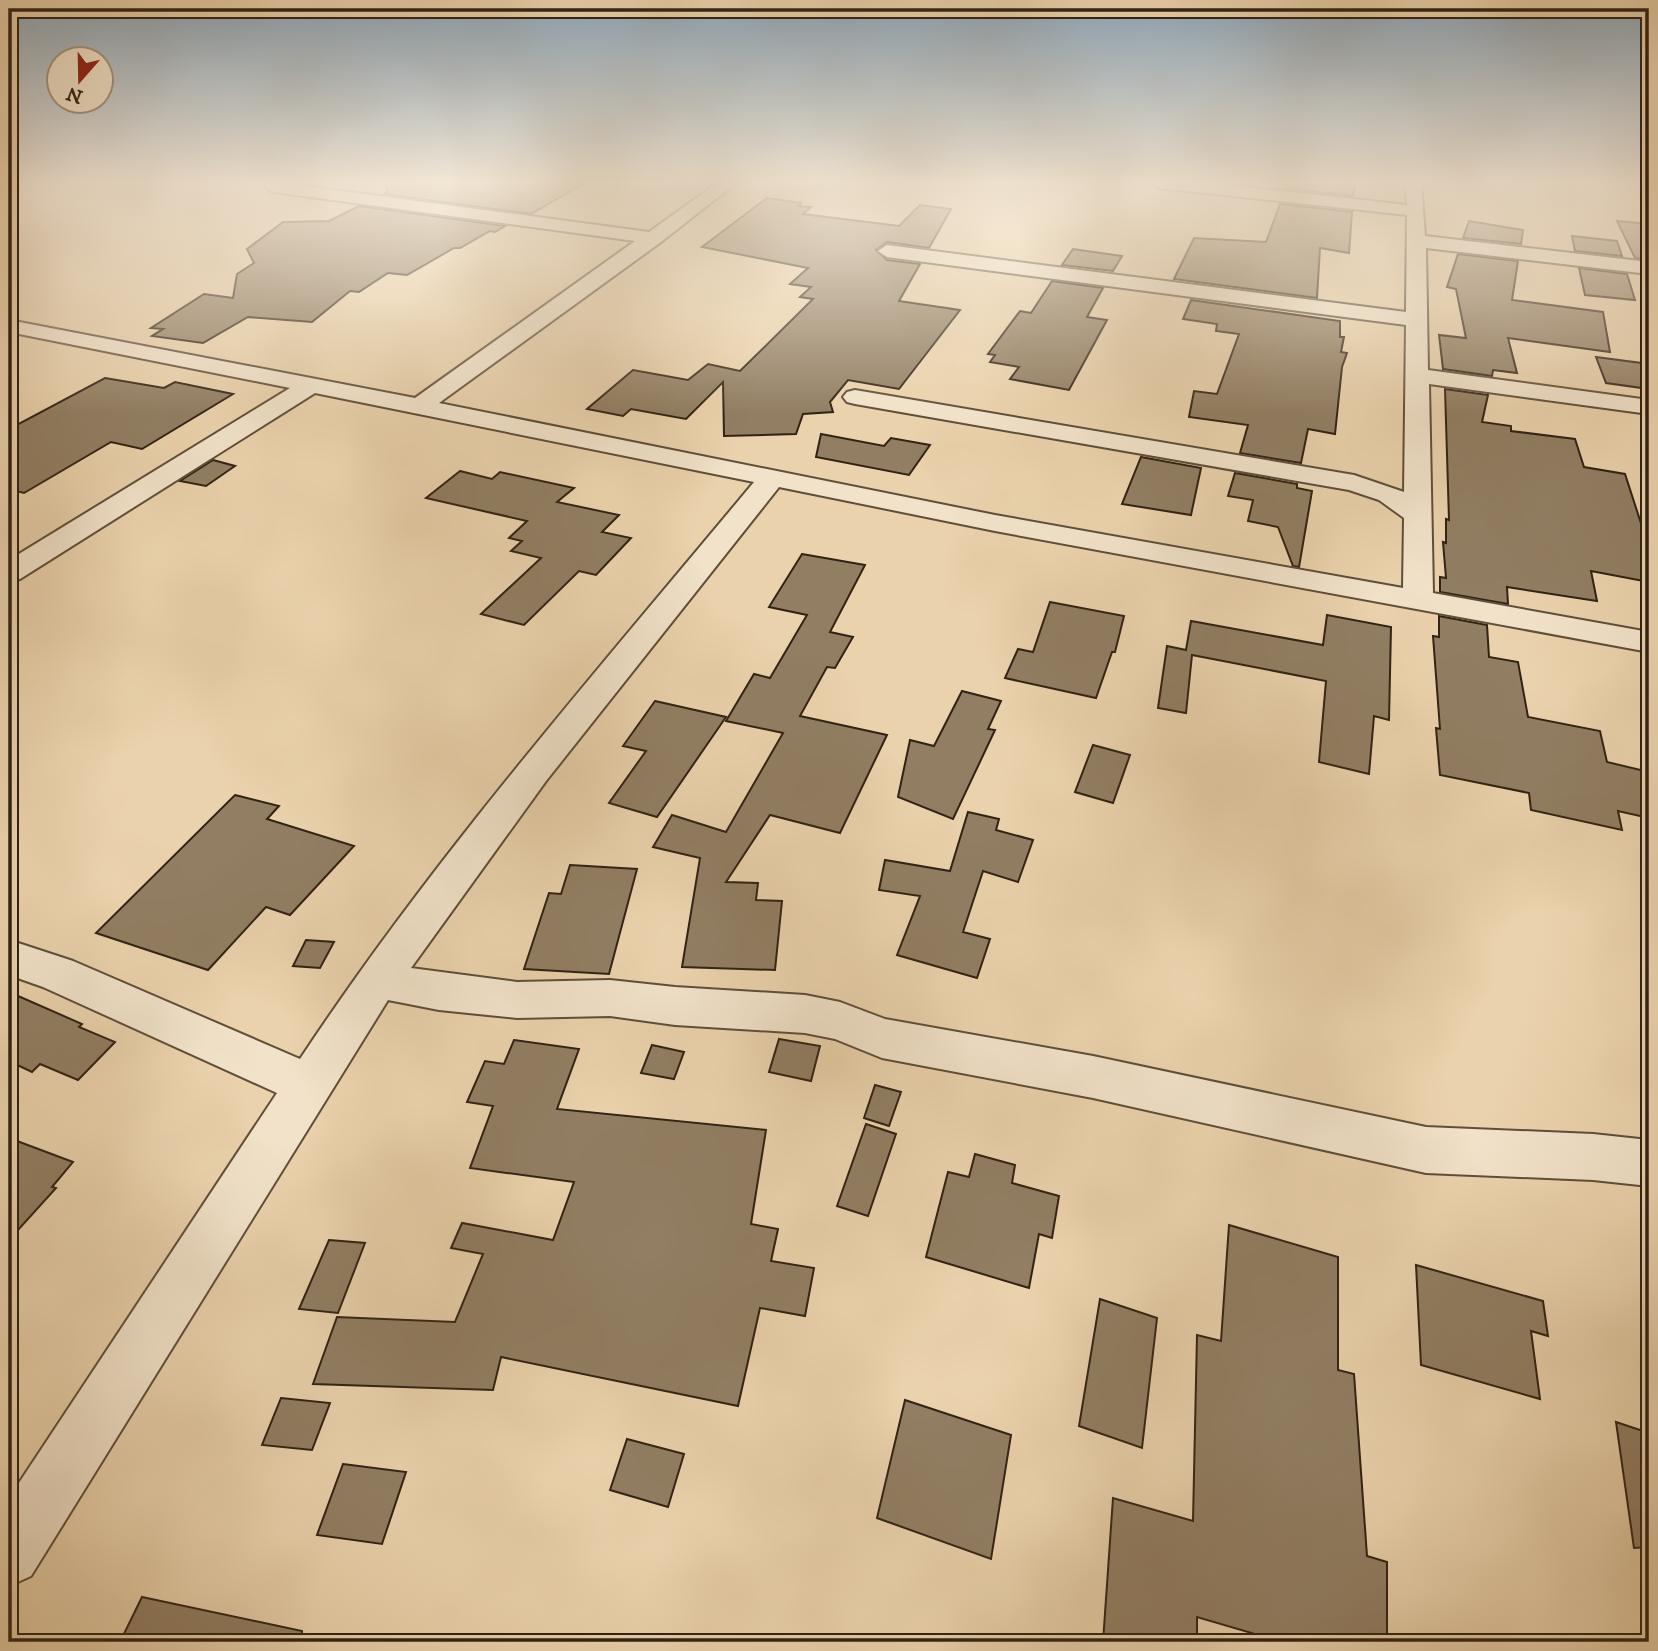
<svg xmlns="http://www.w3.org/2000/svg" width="1658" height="1651" font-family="'IM FELL DW Pica',serif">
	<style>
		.building { fill: #917e63; stroke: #312214; stroke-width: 2 }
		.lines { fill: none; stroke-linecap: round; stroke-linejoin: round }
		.minor-casing { stroke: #5f4e3a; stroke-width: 4 }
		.minor { fill: #f1e2c9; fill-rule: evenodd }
	</style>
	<rect width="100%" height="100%" fill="#ead2ac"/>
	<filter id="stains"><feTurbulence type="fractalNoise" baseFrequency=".00286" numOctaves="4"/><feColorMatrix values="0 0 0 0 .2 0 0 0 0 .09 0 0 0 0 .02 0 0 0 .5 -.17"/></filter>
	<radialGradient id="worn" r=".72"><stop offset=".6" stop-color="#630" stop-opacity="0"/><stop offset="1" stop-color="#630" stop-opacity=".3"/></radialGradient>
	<!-- building -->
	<g class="building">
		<path d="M 387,183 L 585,183 L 531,214 L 384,194 L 387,192 Z"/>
		<path d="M 1287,183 L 1355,183 L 1353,196 L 1285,189 Z"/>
		<path d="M 767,198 L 801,203 L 798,206 L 811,207 L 803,214 L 899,226 L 920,205 L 951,209 L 929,248 L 887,242 L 876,250 L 887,260 L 920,264 L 899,301 L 960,310 L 899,389 L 848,380 L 830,402 L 833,412 L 803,414 L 796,434 L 724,436 L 723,382 L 686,419 L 631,409 L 623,416 L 587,409 L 633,370 L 688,380 L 708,364 L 740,371 L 813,299 L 800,297 L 811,287 L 790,284 L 808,268 L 702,247 Z"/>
		<path d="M 1280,204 L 1352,212 L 1349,253 L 1320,248 L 1317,298 L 1174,279 L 1194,238 L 1266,242 Z"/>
		<path d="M 359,206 L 505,226 L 495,232 L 490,231 L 460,248 L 454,248 L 407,275 L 388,273 L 359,292 L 350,291 L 312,322 L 248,317 L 203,343 L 152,336 L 163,329 L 151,328 L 204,294 L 233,298 L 237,274 L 254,263 L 247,249 L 283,222 L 329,221 Z"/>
		<path d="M 1469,221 L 1523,230 L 1521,244 L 1463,238 Z"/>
		<path d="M 1617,221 L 1649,224 L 1649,259 L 1635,258 Z"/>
		<path d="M 1572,236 L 1617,241 L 1622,256 L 1575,251 Z"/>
		<path d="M 1073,249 L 1122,256 L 1113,271 L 1062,265 Z"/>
		<path d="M 1458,254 L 1518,261 L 1512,300 L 1603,312 L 1610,352 L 1508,338 L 1517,373 L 1493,370 L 1492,376 L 1443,369 L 1439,335 L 1466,338 L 1456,289 L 1447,287 Z"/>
		<path d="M 1579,268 L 1627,274 L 1635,300 L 1585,295 Z"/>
		<path d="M 1052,281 L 1103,288 L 1087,317 L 1107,320 L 1069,390 L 1010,379 L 1019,367 L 990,362 L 995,355 L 988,354 L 1020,311 L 1031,313 Z"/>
		<path d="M 1191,300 L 1340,321 L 1340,337 L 1344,337 L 1341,352 L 1347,353 L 1342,367 L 1335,434 L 1308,429 L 1301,463 L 1240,453 L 1248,425 L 1189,417 L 1194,391 L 1217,394 L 1239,334 L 1216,331 L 1217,324 L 1183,319 Z"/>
		<path d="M 1596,357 L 1649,364 L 1649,389 L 1606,383 Z"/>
		<path d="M 105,378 L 164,388 L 175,382 L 233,394 L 142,449 L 111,442 L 24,493 L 9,489 L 9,429 Z"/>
		<path d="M 1445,389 L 1488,395 L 1482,422 L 1511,426 L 1511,431 L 1575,439 L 1584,467 L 1625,474 L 1649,548 L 1649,582 L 1591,571 L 1597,601 L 1507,587 L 1508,604 L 1440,592 L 1440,577 L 1446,578 L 1443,542 L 1446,543 L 1446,519 L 1449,520 Z"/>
		<path d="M 821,434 L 884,446 L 891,438 L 930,445 L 909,475 L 816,457 Z"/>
		<path d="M 1141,457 L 1201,468 L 1191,515 L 1122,504 Z"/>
		<path d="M 213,460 L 235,466 L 206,486 L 180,481 Z"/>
		<path d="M 460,471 L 492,479 L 500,472 L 574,488 L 557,502 L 619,515 L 602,532 L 631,538 L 596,575 L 579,571 L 524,625 L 481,614 L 541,558 L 511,551 L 522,541 L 509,538 L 527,521 L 426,498 Z"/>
		<path d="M 1235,473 L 1297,484 L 1297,488 L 1312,491 L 1299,567 L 1293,566 L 1278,527 L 1248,521 L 1253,500 L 1228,496 Z"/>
		<path d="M 802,554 L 865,565 L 830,632 L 853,637 L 835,668 L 827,667 L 800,716 L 887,735 L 840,833 L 770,815 L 726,882 L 758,883 L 756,900 L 782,901 L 775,970 L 682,967 L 700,858 L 653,847 L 672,815 L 726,832 L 783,733 L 726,721 L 754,674 L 770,678 L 807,615 L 769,607 Z"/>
		<path d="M 1050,602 L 1124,616 L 1115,652 L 1112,652 L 1096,698 L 1005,678 L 1018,649 L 1033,652 Z"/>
		<path d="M 1327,615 L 1391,627 L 1389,720 L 1374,716 L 1369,774 L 1319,762 L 1326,681 L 1192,655 L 1186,713 L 1158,708 L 1167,646 L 1186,650 L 1191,621 L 1323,645 Z"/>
		<path d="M 1439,616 L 1487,625 L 1489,657 L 1518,662 L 1528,717 L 1600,731 L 1607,762 L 1649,772 L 1649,818 L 1618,811 L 1622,830 L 1531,810 L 1529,793 L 1440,775 L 1436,728 L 1440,729 L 1433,636 L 1439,637 Z"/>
		<path d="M 962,691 L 1001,701 L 988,729 L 995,730 L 953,819 L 898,797 L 910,740 L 934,746 Z"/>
		<path d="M 655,701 L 726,717 L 657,817 L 609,803 L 646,751 L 623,746 Z"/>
		<path d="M 1093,745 L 1130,755 L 1113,803 L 1075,792 Z"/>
		<path d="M 235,795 L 279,806 L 267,819 L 354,846 L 290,915 L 266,907 L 208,970 L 96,933 Z"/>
		<path d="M 968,812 L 999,819 L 996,830 L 1033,840 L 1018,882 L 983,871 L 963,932 L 990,939 L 977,978 L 897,955 L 920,896 L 879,890 L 885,860 L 950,871 Z"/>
		<path d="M 570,865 L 637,869 L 609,974 L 524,969 L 549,893 L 561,894 Z"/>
		<path d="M 306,940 L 334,942 L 320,968 L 293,966 Z"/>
		<path d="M 9,992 L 82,1024 L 79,1027 L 115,1042 L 78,1080 L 40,1064 L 32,1072 L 9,1061 Z"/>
		<path d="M 779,1039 L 820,1046 L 811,1081 L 769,1072 Z"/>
		<path d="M 514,1040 L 579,1049 L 557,1109 L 766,1130 L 751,1224 L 778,1229 L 771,1261 L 814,1268 L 805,1316 L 760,1308 L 738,1406 L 501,1357 L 493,1390 L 313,1384 L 337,1317 L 455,1322 L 483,1254 L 451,1248 L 462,1223 L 553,1240 L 574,1182 L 470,1168 L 493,1106 L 467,1102 L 485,1061 L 504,1064 Z"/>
		<path d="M 652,1045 L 684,1052 L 674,1079 L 641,1073 Z"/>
		<path d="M 875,1085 L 901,1092 L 889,1126 L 864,1118 Z"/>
		<path d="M 866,1124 L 896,1134 L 868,1216 L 837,1206 Z"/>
		<path d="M 9,1138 L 73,1162 L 52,1187 L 56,1188 L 9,1240 Z"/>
		<path d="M 975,1154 L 1015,1165 L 1012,1183 L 1059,1196 L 1052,1238 L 1039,1234 L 1029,1288 L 926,1257 L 948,1172 L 969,1177 Z"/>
		<path d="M 1229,1225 L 1338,1257 L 1338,1370 L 1354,1374 L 1367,1556 L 1387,1562 L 1387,1642 L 1282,1642 L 1197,1617 L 1197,1642 L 1103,1642 L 1113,1498 L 1193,1521 L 1197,1335 L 1221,1341 Z"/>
		<path d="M 329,1240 L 365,1243 L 338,1313 L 299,1309 Z"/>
		<path d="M 1416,1265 L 1543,1301 L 1548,1336 L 1531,1331 L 1540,1399 L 1421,1365 Z"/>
		<path d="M 1100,1299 L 1157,1318 L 1142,1448 L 1079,1426 Z"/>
		<path d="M 281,1398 L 330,1403 L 312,1450 L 262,1445 Z"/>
		<path d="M 905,1400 L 1011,1435 L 991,1559 L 877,1518 Z"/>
		<path d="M 1616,1422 L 1649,1433 L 1649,1547 L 1634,1548 Z"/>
		<path d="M 627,1439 L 684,1454 L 668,1507 L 610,1490 Z"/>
		<path d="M 343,1464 L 406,1472 L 382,1544 L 317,1535 Z"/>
		<path d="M 142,1597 L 302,1631 L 301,1642 L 120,1642 Z"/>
	</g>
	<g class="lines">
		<!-- minor casing -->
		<g class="minor-casing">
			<path id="minor" d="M 267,183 L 283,183 L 649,232 L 717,183 L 736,183 L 661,242 L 439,403 L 995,515 L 1403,588 L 1404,518 L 1379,500 L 1349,490 L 855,404 L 847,402 L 843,397 L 847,392 L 855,390 L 1354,475 L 1404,492 L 1406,325 L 887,257 L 878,251 L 887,245 L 1406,312 L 1407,215 L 1159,188 L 1151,183 L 1208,183 L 1407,205 L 1405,183 L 1421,183 L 1425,236 L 1649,262 L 1649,274 L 1426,248 L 1428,370 L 1649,400 L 1649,414 L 1429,384 L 1433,593 L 1649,632 L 1649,652 L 995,531 L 779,487 L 546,781 L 411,968 L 517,982 L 610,980 L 675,987 L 805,995 L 840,1002 L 885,1019 L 1093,1056 L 1426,1127 L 1593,1134 L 1649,1140 L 1649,1186 L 1593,1180 L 1426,1173 L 1093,1098 L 882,1058 L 835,1039 L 805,1033 L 675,1025 L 610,1016 L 517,1018 L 439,1010 L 388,1000 L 31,1576 L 9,1586 L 9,1498 L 277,1093 L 43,987 L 9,975 L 9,940 L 73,961 L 300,1059 C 435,855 598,670 754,482 L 315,393 L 20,579 L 9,582 L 9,560 L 290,388 L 9,332 L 9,320 L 415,398 L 635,241 L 273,192 L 265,187 Z"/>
		</g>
		<!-- minor -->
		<use href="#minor" class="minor"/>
	</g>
	<!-- sky -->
	<linearGradient id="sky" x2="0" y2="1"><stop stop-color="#8fa8bb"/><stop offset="0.44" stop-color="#f6ebda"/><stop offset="1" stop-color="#f6ebda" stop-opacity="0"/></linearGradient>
	<rect width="1658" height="414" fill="url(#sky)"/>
	<!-- margin -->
	<rect width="1658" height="1651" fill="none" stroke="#ead2ac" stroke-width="35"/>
	<rect x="10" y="10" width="1637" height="1630" fill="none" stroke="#312214" stroke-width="3.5"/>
	<rect x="18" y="18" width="1623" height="1616" fill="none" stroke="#312214" stroke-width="2"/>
	<!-- north arrow -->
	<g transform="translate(80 80) rotate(200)"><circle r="33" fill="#f1e2c9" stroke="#a49581" stroke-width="2"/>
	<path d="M0-5L12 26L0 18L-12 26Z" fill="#8f2418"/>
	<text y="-10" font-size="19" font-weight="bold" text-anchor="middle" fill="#312214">N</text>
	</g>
	<rect width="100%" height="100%" filter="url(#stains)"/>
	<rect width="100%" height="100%" fill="url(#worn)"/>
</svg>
